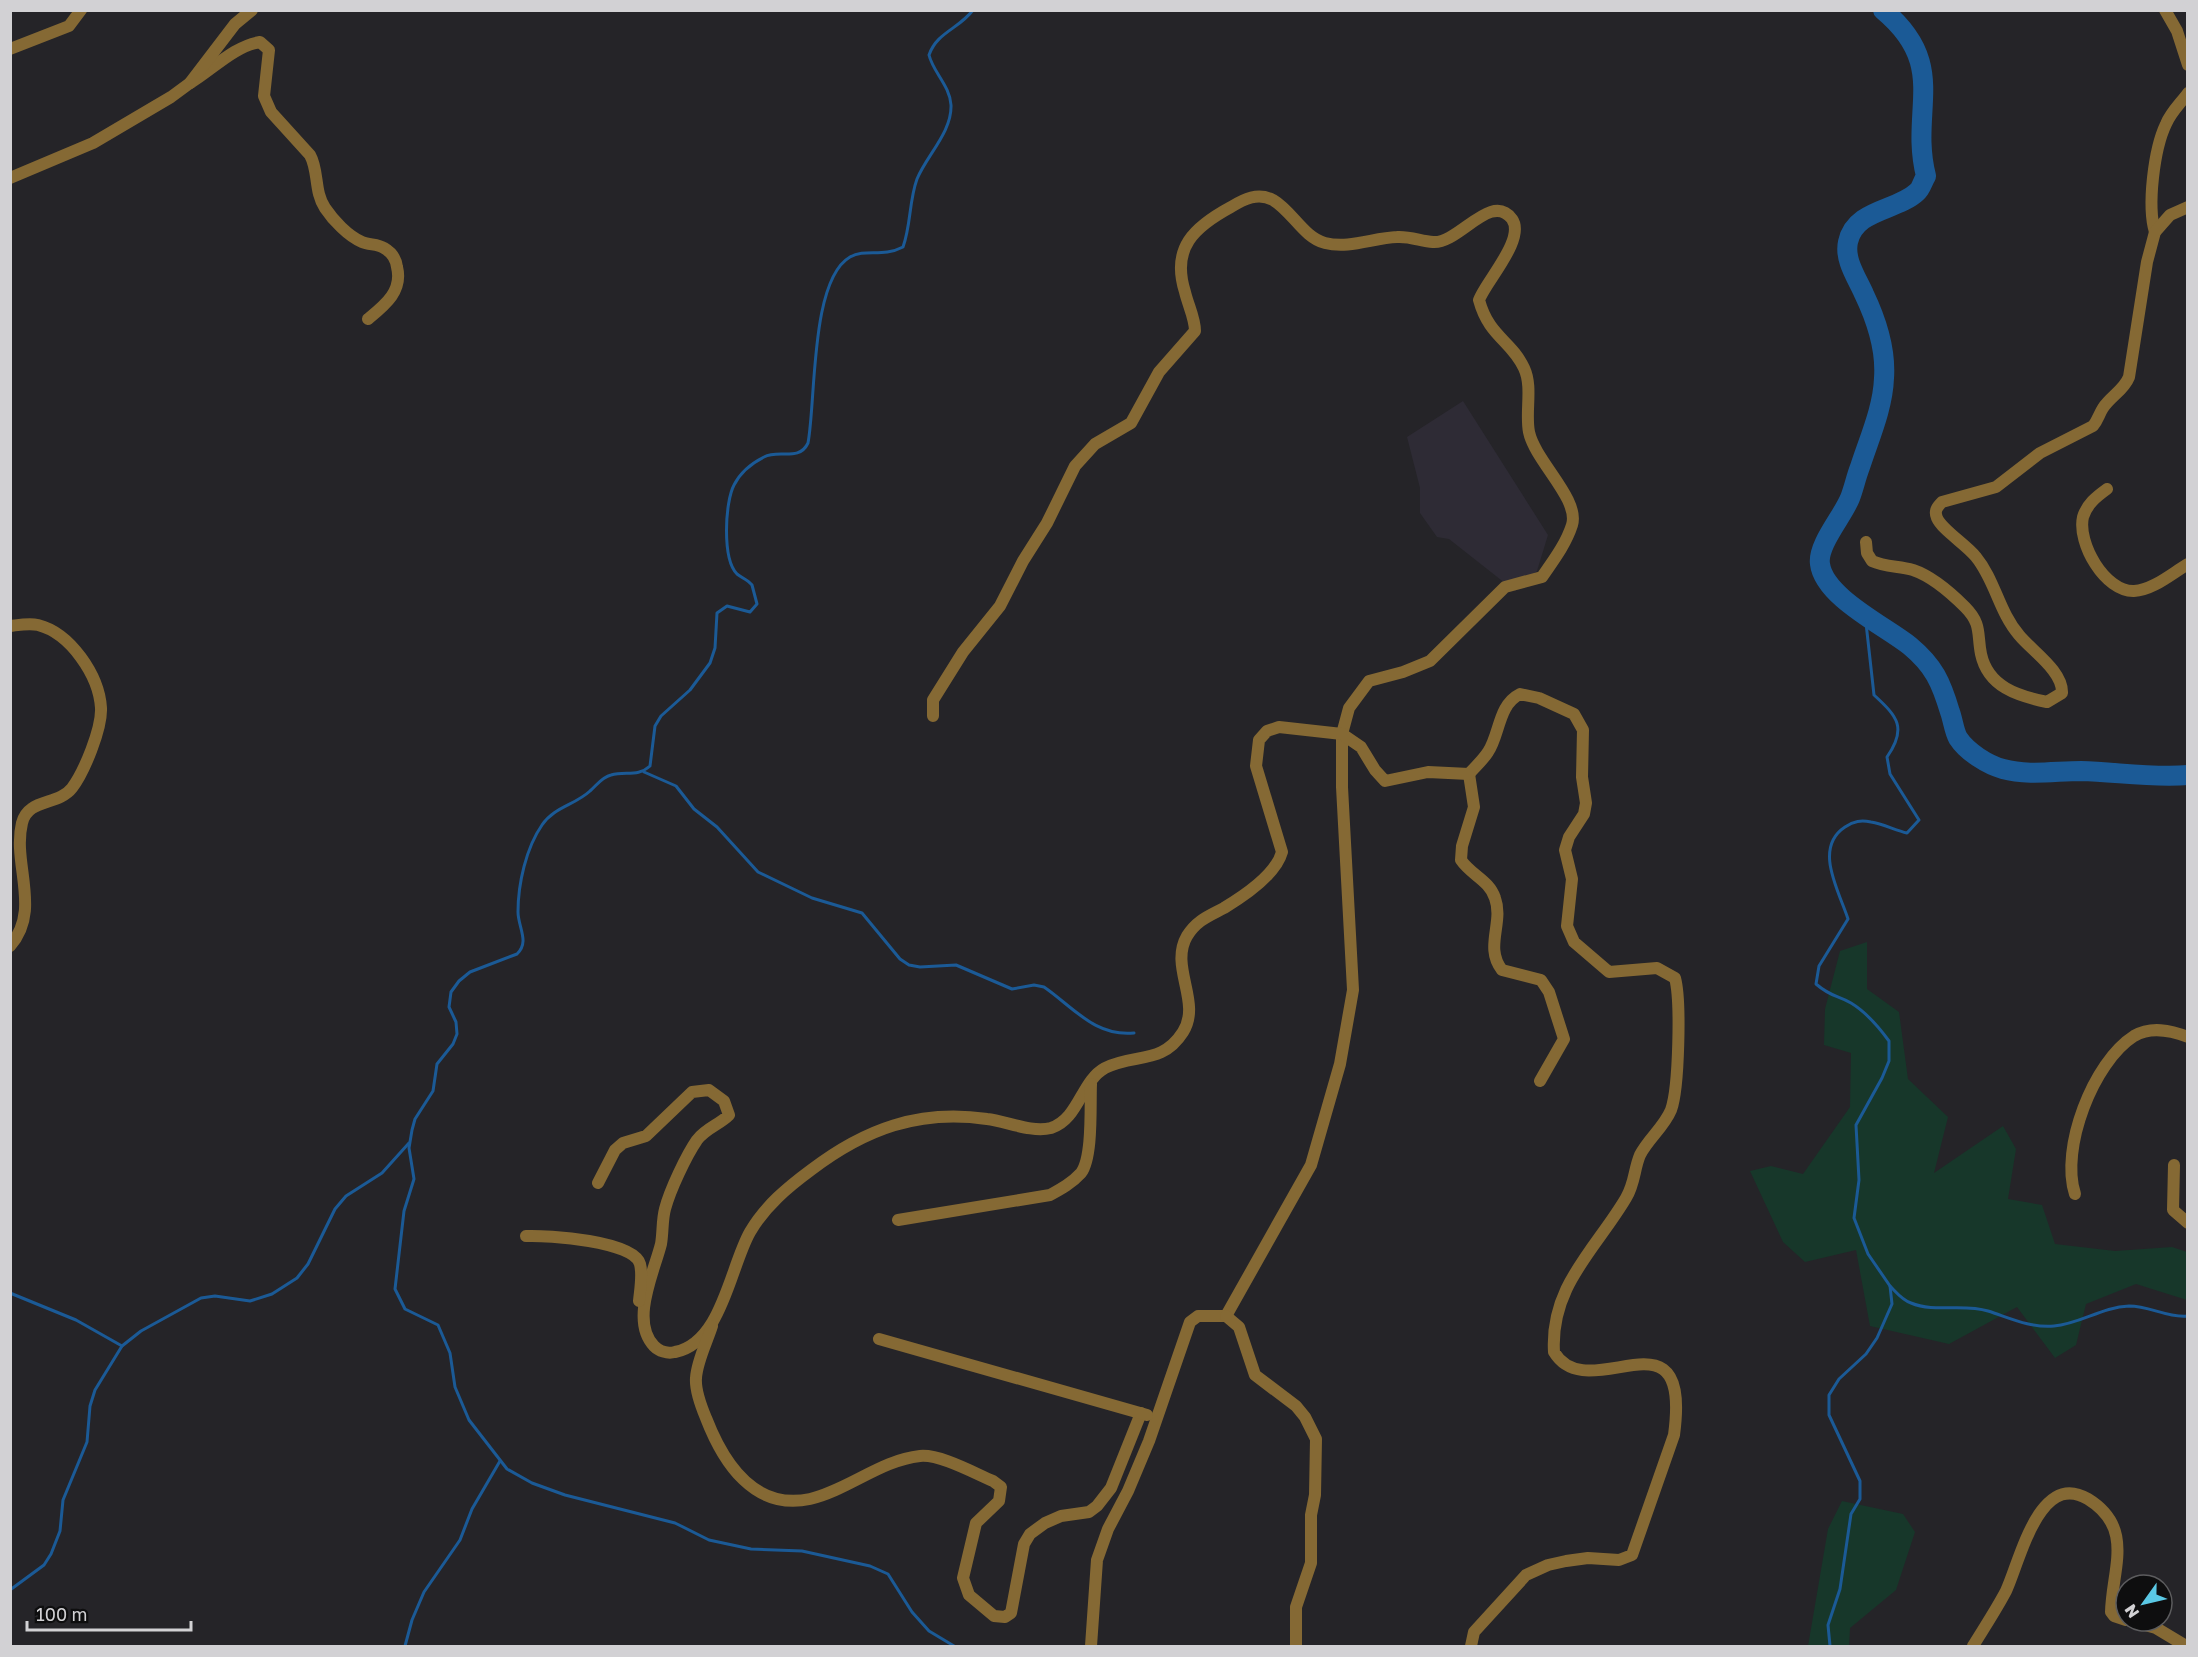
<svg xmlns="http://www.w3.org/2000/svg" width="2198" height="1657" font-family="'Golos Text',sans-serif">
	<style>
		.built { fill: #2e2b35 }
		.green { fill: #17372a }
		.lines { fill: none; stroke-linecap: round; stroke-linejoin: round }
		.stream { stroke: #1b5a96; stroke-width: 3 }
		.river { stroke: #1b5a96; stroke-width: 20 }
		.minor { stroke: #856934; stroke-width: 12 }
	</style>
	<rect width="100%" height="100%" fill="#252428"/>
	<!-- built -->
	<path class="built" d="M 1463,401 L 1548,535 L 1537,571 L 1515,591 L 1449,539 L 1437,537 L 1420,513 L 1420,488 L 1407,437 Z"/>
	<!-- green -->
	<g class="green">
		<path d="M 1867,942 L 1867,989 L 1899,1012 L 1908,1079 L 1948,1117 L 1934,1173 L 2003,1126 L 2016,1149 L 2008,1199 L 2042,1205 L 2055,1244 L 2115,1251 L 2172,1247 L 2187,1252 L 2187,1304 L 2187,1300 L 2136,1284 L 2086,1304 L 2076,1345 L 2055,1358 L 2017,1307 L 1949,1344 L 1870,1326 L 1856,1250 L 1805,1262 L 1783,1242 L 1750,1171 L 1771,1166 L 1803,1174 L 1850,1107 L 1851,1053 L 1824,1045 L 1825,1009 L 1840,951 Z"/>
		<path d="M 1842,1501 L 1903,1514 L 1915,1532 L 1896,1590 L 1850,1628 L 1849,1646 L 1808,1646 L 1828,1529 Z"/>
	</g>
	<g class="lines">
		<!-- stream -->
		<g class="stream">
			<path d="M 644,772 L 676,786 L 694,809 L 717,827 L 758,872 L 812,898 L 862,913 L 900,959 L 909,965 L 920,967 L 956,965 L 1012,989 L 1034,985 L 1044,987 C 1073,1007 1095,1037 1134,1033"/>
			<path d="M 1890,1286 C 1896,1292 1902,1300 1911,1303 C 1935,1313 1963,1303 1988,1311 C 2010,1318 2030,1328 2054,1326 C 2080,1324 2102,1307 2129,1306 C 2150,1306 2167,1318 2188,1316"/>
			<path d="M 10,1293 L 76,1320 L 122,1346"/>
			<path d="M 10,1590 L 44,1565 L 51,1554 L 60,1531 L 63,1500 L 87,1442 L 90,1406 L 95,1390 L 122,1346 L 141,1331 L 201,1298 L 215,1296 L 250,1301 L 272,1294 L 297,1278 L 308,1264 L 335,1209 L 346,1196 L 382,1173 L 409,1143"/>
			<path d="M 405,1646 L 412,1620 L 424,1592 L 460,1540 L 472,1509 L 500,1461"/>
			<path d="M 954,1646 L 929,1631 L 912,1612 L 888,1574 L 870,1566 L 802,1551 L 751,1549 L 709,1540 L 675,1523 L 565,1495 L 532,1483 L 507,1469 L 469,1420 L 455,1387 L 450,1353 L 438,1325 L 405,1309 L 395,1289 L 404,1211 L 414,1179 L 409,1148 L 412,1130 L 415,1119 L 433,1091 L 437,1064 L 453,1044 L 457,1034 L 456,1022 L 449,1007 L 451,992 L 459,981 L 470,972 L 517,954 C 530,942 518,927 518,912 C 518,884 526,848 542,825 C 554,807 575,805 590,791 C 597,785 602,777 611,775 C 626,771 638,777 650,766 L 655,726 L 661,716 L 690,690 L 710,663 L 715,648 L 717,613 L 727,606 L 750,612 L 757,604 L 752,585 C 748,580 742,578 737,574 C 722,559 725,502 734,485 C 740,473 752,463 764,457 C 779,449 799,462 808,443 C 816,402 810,280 850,257 C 866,248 882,258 903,247 C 911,225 909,201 917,179 C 927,155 952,132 951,105 C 950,86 933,72 929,55 C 937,32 959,29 973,10"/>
			<path d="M 1830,1646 L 1828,1625 L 1840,1589 L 1851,1514 L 1860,1499 L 1860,1481 L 1829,1415 L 1829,1395 L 1839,1379 L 1866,1354 L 1877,1338 L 1892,1304 L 1890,1286 L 1868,1254 L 1854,1218 L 1859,1180 L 1856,1125 L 1882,1078 L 1889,1061 L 1889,1041 C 1878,1026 1866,1012 1851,1003 C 1837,995 1831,997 1816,984 L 1819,966 L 1848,919 C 1839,891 1813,848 1845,827 C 1854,821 1861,820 1871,822 C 1883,824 1895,830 1907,833 L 1919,820 L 1890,774 L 1887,757 C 1907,728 1898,717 1874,695 L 1865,614"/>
		</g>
		<!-- river -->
		<path class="river" d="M 1883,10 C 1950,66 1909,109 1926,176 C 1923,181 1921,189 1917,192 C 1897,211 1855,209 1848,242 C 1844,260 1857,278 1864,294 C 1876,319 1886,350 1884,378 C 1883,408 1869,439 1860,467 C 1856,477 1854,488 1850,498 C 1843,516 1817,545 1820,564 C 1824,597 1885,626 1910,646 C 1934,666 1941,682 1950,712 C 1953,720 1954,731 1958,738 C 1967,752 1988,765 2003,769 C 2028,776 2056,771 2081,771 C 2117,772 2152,778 2188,775"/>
		<!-- minor -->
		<g class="minor">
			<path d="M 2165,10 L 2177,31 L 2188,65"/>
			<path d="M 10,49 L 69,26 L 81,10"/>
			<path d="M 190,83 C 212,70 234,46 260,42 L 269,50 L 264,96 L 271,112 L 310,155 C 319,171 314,192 325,208 C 333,220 348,236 362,242 C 369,245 378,244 384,248 C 391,252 396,259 397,267 C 403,291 385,305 368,319"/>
			<path d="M 10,178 L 93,143 L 171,97 L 190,83 L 235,24 L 252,10"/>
			<path d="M 2155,232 C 2147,206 2154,149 2166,124 C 2171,112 2180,104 2188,93"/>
			<path d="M 2107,489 C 2096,497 2087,504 2083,517 C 2077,543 2105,592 2134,591 C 2153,590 2171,574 2188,564"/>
			<path d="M 1866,542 L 1867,553 L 1872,561 C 1885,567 1899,566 1913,570 C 1931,576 1952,594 1965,607 C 1982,624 1977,634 1981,654 C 1988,687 2018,696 2047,702 L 2062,693 C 2063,671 2032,651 2019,635 C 1999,612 1995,580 1976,557 C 1967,545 1942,530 1937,518 C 1934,511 1937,507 1942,502 L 1996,487 L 2040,453 L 2093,426 C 2098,420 2099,414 2103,408 C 2111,396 2124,390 2129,377 L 2147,262 L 2155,232 L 2170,215 L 2188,207"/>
			<path d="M 10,626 C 19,625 29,623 38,625 C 70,633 99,675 101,708 C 102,729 84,772 72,788 C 58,806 28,798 22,823 C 12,864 42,910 10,946"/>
			<path d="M 933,716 L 933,700 L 963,652 L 1000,606 L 1023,561 L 1047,523 L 1075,466 L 1095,444 L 1131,423 L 1159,372 L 1195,331 C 1195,318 1188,305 1185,292 C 1171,248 1194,227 1231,207 C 1244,199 1258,192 1273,200 C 1292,211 1304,238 1325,243 C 1349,249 1373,238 1397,237 C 1409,236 1421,241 1433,242 C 1459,244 1491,191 1512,219 C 1526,239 1486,281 1479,300 C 1489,337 1511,340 1524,368 C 1533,387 1525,412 1529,432 C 1535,461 1580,499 1572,525 C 1566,544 1553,561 1542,577 L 1505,587 L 1430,661 L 1403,672 L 1369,681 L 1349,708 L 1342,734 L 1342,787 L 1353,990 L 1340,1064 L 1311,1165 L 1226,1316 L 1198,1316 L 1190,1322 L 1149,1441 L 1128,1491 L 1108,1529 L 1097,1560 L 1091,1646"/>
			<path d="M 1469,774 L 1474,807 L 1462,846 L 1461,860 C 1471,875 1489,880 1495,898 C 1504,923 1484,947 1502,970 L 1541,980 L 1549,992 L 1564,1039 L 1540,1081"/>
			<path d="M 2174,1165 L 2173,1210 L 2188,1223"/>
			<path d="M 598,1183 L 615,1150 L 623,1143 L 646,1136 L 692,1092 L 709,1090 L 724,1101 L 729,1115 C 719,1125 706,1128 697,1140 C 686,1156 670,1190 665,1209 C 662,1220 663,1233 661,1244 C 654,1272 630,1321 654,1346 C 659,1351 667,1354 675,1352 C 722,1343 730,1267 750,1232 C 765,1206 788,1187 811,1170 C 865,1129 919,1109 987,1119 C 1006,1121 1031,1133 1051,1128 C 1079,1119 1081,1081 1105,1068 C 1135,1053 1162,1065 1183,1032 C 1202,1002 1169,967 1187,936 C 1197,920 1209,916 1224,908 C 1244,896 1276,874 1282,852 L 1256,766 L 1259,740 L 1267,731 L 1279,727 L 1342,734 L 1361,747 L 1375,770 L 1385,781 L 1428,772 L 1469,774 C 1475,767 1483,760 1488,752 C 1500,734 1498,705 1520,694 L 1539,698 L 1574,714 L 1583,730 L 1582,777 L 1586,803 L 1584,814 L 1569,837 L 1565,850 L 1572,879 L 1567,926 L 1574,942 L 1609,972 L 1657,968 L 1675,978 C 1681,1000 1679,1088 1671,1110 C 1664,1127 1648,1139 1640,1155 C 1634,1169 1635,1183 1626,1198 C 1596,1249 1550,1286 1554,1352 C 1589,1410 1692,1301 1674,1435 L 1632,1555 L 1619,1560 L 1588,1558 L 1566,1561 L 1548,1565 L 1526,1575 L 1474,1632 L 1471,1646"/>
			<path d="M 2075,1194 C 2060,1149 2093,1062 2134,1036 C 2151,1026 2170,1030 2188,1037"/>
			<path d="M 898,1220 L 1050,1195 C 1061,1189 1072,1183 1081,1173 C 1093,1157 1090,1106 1091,1084"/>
			<path d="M 526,1236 C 548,1235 634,1241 640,1264 C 643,1275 640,1290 639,1301"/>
			<path d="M 1226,1316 L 1239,1327 L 1255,1375 L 1296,1406 L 1305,1417 L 1316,1439 L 1315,1495 L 1311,1515 L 1311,1563 L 1296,1607 L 1296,1646"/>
			<path d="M 712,1326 C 707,1342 697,1361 696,1378 C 695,1390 701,1406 706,1418 C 723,1462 754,1511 810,1499 C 848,1490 881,1460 920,1456 C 940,1454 974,1473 993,1481 L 1001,1487 L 999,1501 L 976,1523 L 963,1578 L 969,1595 L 994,1616 L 1005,1617 L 1011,1613 L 1024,1544 L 1030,1534 L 1045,1523 L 1061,1516 L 1089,1512 L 1097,1506 L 1111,1488 L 1141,1413"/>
			<path d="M 879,1339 L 1147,1415"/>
			<path d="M 2130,1621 L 2156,1628 L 2186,1646"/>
			<path d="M 1973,1646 C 1984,1628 1996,1610 2006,1591 C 2020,1561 2039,1470 2088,1499 C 2135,1528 2112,1569 2111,1612 L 2114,1616 L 2126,1620"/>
		</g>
	</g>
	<!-- border -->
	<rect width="2198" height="1657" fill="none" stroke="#d2d1d4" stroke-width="24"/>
	<!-- north arrow -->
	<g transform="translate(2144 1603) rotate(236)"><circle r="28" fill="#0e0e0f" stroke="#5c5c5e" stroke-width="1.5"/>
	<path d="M0-4.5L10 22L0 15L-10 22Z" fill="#5ac8e5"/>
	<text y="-9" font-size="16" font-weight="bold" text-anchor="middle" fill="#d2d1d4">N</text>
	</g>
	<!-- scale -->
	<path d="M27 1621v9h164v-9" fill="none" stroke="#d2d1d4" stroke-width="3"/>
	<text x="36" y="1621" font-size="18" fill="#d2d1d4" stroke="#0e0e0f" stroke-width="4.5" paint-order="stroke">100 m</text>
</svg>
